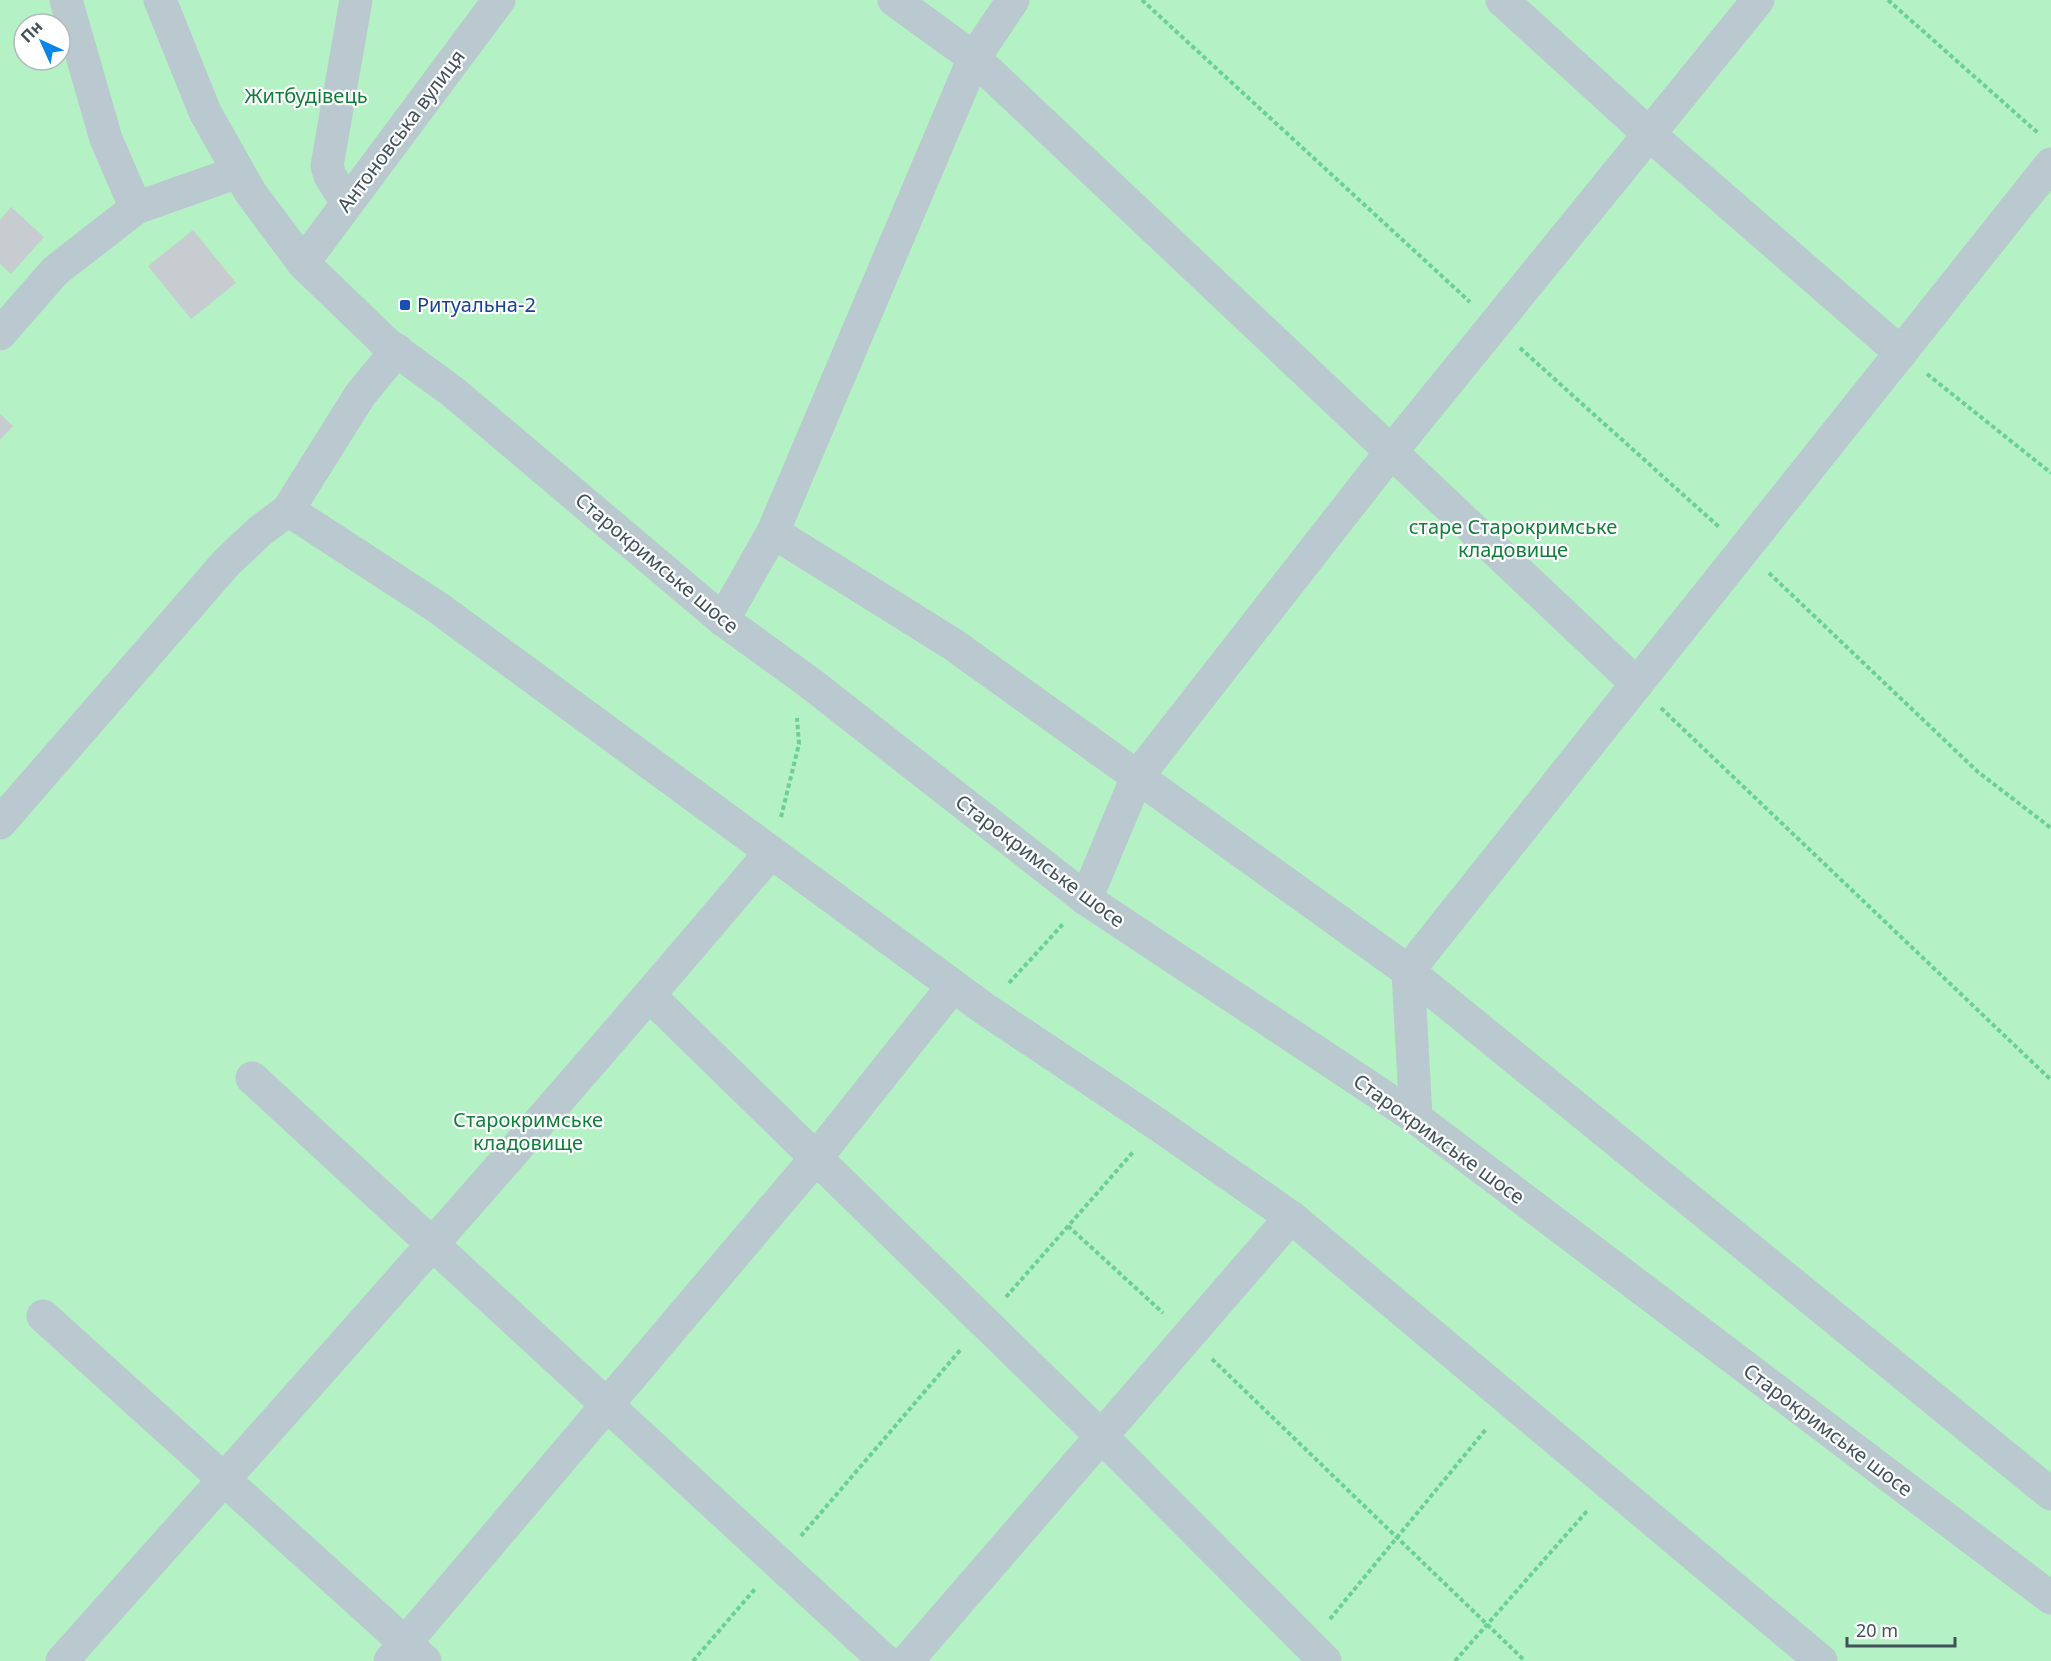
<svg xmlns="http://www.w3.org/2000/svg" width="2051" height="1661" font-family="'Noto Sans',sans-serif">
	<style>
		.green { fill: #b4f1c4; fill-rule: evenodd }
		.building { fill: #c7ccd1 }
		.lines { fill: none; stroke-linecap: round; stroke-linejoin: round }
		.path { stroke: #6ad192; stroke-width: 4; stroke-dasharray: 4.5 3; stroke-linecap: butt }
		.minor { stroke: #bac8cf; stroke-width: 33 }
		.transit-dot { fill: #1a4fb4; stroke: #fff; stroke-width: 2 }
		.labels { text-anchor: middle; stroke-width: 4.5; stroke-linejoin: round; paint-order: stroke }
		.park-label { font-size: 20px; fill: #0f7f3a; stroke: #fff }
		.street-label { font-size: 20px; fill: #42525a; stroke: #fff }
		.transit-label { font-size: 20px; fill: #164399; stroke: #fff; text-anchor: start }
	</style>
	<rect width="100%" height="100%" fill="#efebeb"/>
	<!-- green -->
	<path class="green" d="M 0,0 L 2051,0 L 2051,1661 L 0,1661 ZM 24,24 L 60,24 L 60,60 L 24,60 Z"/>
	<!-- building -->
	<g class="building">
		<path d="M 11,207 L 44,237 L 11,274 L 0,264 L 0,220 Z"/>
		<path d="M 193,230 L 236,283 L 191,319 L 148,266 Z"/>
		<path d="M 0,414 L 13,426 L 0,440 Z"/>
	</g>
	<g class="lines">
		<!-- path -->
		<g class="path">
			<path d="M 1142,0 L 1470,302"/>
			<path d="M 1888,0 L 2038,133"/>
			<path d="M 1520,348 L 1719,527"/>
			<path d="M 1927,374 L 2051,473"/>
			<path d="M 1769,573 L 1978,772 L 2051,828"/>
			<path d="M 1661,708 L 2051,1080"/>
			<path d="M 781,817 L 799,744 L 797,718"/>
			<path d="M 1009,983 L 1063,924"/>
			<path d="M 1068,1226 L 1163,1313"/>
			<path d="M 1006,1297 L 1134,1151"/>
			<path d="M 1212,1359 L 1525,1661"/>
			<path d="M 801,1536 L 962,1348"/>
			<path d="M 1330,1619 L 1487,1428"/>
			<path d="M 693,1661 L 755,1589"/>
			<path d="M 1455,1661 L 1587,1511"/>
		</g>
		<!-- minor -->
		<g class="minor">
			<path d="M 66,0 L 106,139 L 136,208"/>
			<path d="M 160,0 L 205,112 L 250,192 L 303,263 L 386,343 L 453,392 L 723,620 L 810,683 L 1086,899 L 1416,1118 L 2051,1598"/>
			<path d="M 894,0 L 974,58 L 1637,684"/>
			<path d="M 1502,0 L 1649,134 L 1901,353"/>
			<path d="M 347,203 L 330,176 L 327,166 L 356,0"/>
			<path d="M 303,263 L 499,0"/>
			<path d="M 0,334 L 55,271 L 136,208 L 238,172"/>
			<path d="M 288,510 L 437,607 L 985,1009 L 1157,1124 L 1291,1217 L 1821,1661"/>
			<path d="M 773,532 L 954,645 L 1408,971 L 2051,1494"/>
			<path d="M 723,620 L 773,532 L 974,58 L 1013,0"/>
			<path d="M 0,823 L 227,562 L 260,531 L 288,510 L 360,395 L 397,350"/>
			<path d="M 1086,899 L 1137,777 L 1391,452 L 1758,0"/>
			<path d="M 650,996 L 1101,1436 L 1325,1661"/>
			<path d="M 252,1078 L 885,1661"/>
			<path d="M 1416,1118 L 1408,971 L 2051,164"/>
			<path d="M 43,1316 L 425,1661"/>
			<path d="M 62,1661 C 301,1393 540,1126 771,852"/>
			<path d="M 390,1661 L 816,1158 L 953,986"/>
			<path d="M 907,1661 L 1291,1217"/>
		</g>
	</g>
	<!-- markers -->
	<rect class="transit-dot" x="399" y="299" width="12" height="12" rx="3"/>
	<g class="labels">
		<!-- park labels -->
		<g class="park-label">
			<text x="306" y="103">Житбудівець</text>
			<text x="1513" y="534">старе Старокримське<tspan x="1513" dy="23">кладовище</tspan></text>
			<text x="528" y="1127">Старокримське<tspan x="528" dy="23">кладовище</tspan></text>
		</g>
		<!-- street labels -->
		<g class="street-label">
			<text transform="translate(401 131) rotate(-53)" y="7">Антоновська вулиця</text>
			<text transform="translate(657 563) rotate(40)" y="7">Старокримське шосе</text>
			<text transform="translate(1040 861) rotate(37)" y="7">Старокримське шосе</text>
			<text transform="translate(1439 1139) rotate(36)" y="7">Старокримське шосе</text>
			<text transform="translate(1828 1430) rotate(37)" y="7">Старокримське шосе</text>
		</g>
		<!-- transit labels -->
		<g class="transit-label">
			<text x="417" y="312">Ритуальна-2</text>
		</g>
	</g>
	<!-- north arrow -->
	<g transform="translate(42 42) rotate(315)"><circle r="28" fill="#ffffff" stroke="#b3babd" stroke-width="1.5"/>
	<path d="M0-4.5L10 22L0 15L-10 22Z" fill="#0b86e8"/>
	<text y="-9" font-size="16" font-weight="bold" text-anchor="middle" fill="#42525a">Пн</text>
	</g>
	<!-- scale -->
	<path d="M1847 1637v9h108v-9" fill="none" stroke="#42525a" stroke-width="3"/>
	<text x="1856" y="1637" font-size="18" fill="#42525a" stroke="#ffffff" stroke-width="4.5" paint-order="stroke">20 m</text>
</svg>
